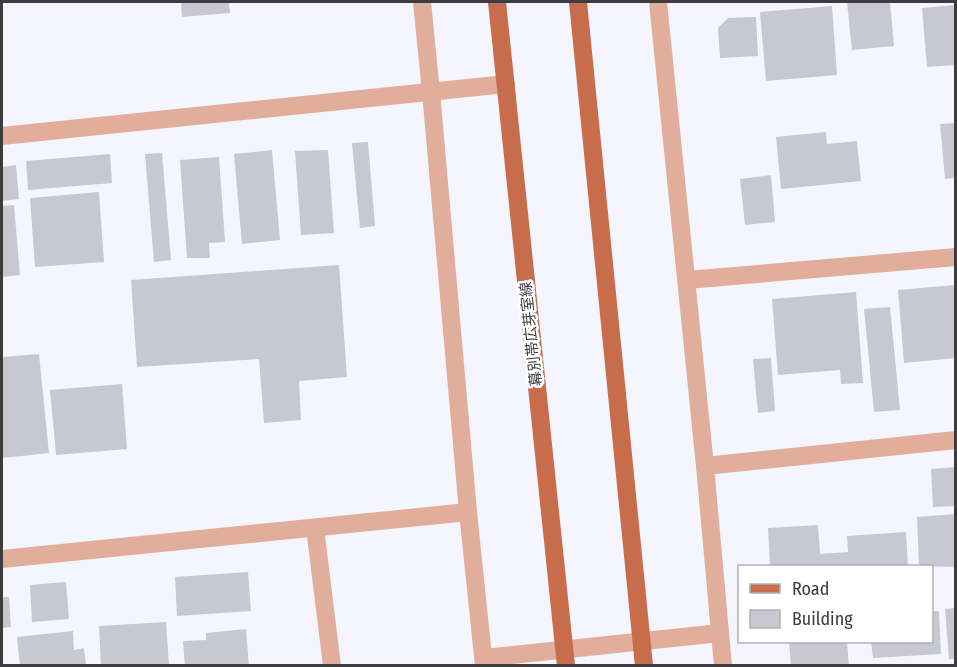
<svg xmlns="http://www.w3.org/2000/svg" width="957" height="667" font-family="'Fira Sans Condensed','Noto Sans JP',sans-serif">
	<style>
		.building { fill: #c8c8d2 }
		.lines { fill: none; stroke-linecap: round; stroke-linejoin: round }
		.service { stroke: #e1ae9b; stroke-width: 18 }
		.minor { stroke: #e1ae9b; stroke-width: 18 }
		.primary { stroke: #c86d4c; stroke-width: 18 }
		.labels { text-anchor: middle; stroke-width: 5; stroke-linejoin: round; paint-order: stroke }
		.street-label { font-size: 15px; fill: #3c3c3f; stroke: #fff }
	</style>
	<rect width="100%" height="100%" fill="#f5f5ff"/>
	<!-- building -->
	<g class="building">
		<path d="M 181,2 L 229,2 L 230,13 L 182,17 Z"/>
		<path d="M 847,2 L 890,2 L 894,46 L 852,50 Z"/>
		<path d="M 956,5 L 956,65 L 927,67 L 922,8 Z"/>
		<path d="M 832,6 L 837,75 L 766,81 L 760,12 Z"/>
		<path d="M 756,17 L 758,56 L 720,58 L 718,28 L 728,18 Z"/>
		<path d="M 956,123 L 956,178 L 945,179 L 940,124 Z"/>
		<path d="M 826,132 L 827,144 L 857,141 L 861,181 L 781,189 L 776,137 Z"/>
		<path d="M 368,142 L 375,226 L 360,228 L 352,143 Z"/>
		<path d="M 272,150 L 280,240 L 242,244 L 234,154 Z"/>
		<path d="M 328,150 L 334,233 L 301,235 L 295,151 Z"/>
		<path d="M 162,153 L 171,260 L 154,262 L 145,154 Z"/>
		<path d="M 110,154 L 112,183 L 28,190 L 26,161 Z"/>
		<path d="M 219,157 L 225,242 L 209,243 L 210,258 L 187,258 L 180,160 Z"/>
		<path d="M 16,165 L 19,199 L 2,201 L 2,167 Z"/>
		<path d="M 771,175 L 775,222 L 745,225 L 740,179 Z"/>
		<path d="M 99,192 L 104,262 L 35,267 L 30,198 Z"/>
		<path d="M 14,205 L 20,275 L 2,277 L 2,206 Z"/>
		<path d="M 339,265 L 347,377 L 299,381 L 301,420 L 264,423 L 259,359 L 137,367 L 131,280 Z"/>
		<path d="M 955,285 L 956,358 L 904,363 L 898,290 Z"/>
		<path d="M 856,292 L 863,383 L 841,384 L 840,370 L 778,375 L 772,299 Z"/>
		<path d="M 890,307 L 900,410 L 874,412 L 864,309 Z"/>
		<path d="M 39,354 L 49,453 L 2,458 L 2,357 Z"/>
		<path d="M 771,358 L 775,411 L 758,413 L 753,359 Z"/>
		<path d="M 122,384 L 127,449 L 56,455 L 50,390 Z"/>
		<path d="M 956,467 L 956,506 L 933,507 L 931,469 Z"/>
		<path d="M 956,514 L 956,567 L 919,566 L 917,517 Z"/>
		<path d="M 818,525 L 820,554 L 848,552 L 847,536 L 906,532 L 908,566 L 770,566 L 768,528 Z"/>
		<path d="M 248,572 L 251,611 L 177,616 L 175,577 Z"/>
		<path d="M 66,582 L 69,619 L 32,622 L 30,585 Z"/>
		<path d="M 2,597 L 9,597 L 11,627 L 2,628 Z"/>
		<path d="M 956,608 L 956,659 L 949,659 L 945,609 Z"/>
		<path d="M 932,611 L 939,611 L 941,654 L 873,658 L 871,642 L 932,642 Z"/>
		<path d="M 166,622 L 169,666 L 101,666 L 99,626 Z"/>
		<path d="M 246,629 L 249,666 L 185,666 L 183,641 L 206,640 L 206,633 Z"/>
		<path d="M 73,631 L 74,650 L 84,648 L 86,666 L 20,666 L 17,637 Z"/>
		<path d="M 789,642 L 847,642 L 849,666 L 791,666 Z"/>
	</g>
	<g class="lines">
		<!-- service -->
		<g class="service">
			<path d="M 422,2 L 431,92"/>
			<path d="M 315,528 L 332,666"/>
		</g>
		<!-- minor -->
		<g class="minor">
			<path d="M 658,2 L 705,466 L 956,440"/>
			<path d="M 431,92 L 468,512 L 484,666"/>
			<path d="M 2,136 L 506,84"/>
			<path d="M 687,280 L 956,257"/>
			<path d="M 705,466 L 723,666"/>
			<path d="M 2,559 L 468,512"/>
			<path d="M 484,658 L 720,633"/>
		</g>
		<!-- primary -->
		<g class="primary">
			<path d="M 497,2 L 566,666"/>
			<path d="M 578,2 L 644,666"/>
		</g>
	</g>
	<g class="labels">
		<!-- street labels -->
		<g class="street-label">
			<text transform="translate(531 334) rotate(-96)" y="5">幕別帯広芽室線</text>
		</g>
	</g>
	<!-- border -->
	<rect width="957" height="667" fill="none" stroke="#3c3c3f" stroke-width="6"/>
	<!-- legend -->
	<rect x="738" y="565" width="195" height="78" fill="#ffffff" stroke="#b1b1b2" stroke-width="1.5"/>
	<rect x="750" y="584" width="30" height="9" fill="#c86d4c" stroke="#b1b1b2" stroke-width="1.5"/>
	<text x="792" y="595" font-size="18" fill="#3c3c3f">Road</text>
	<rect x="750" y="610" width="30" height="18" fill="#c8c8d2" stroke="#b1b1b2" stroke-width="1.5"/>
	<text x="792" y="625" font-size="18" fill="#3c3c3f">Building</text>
</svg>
